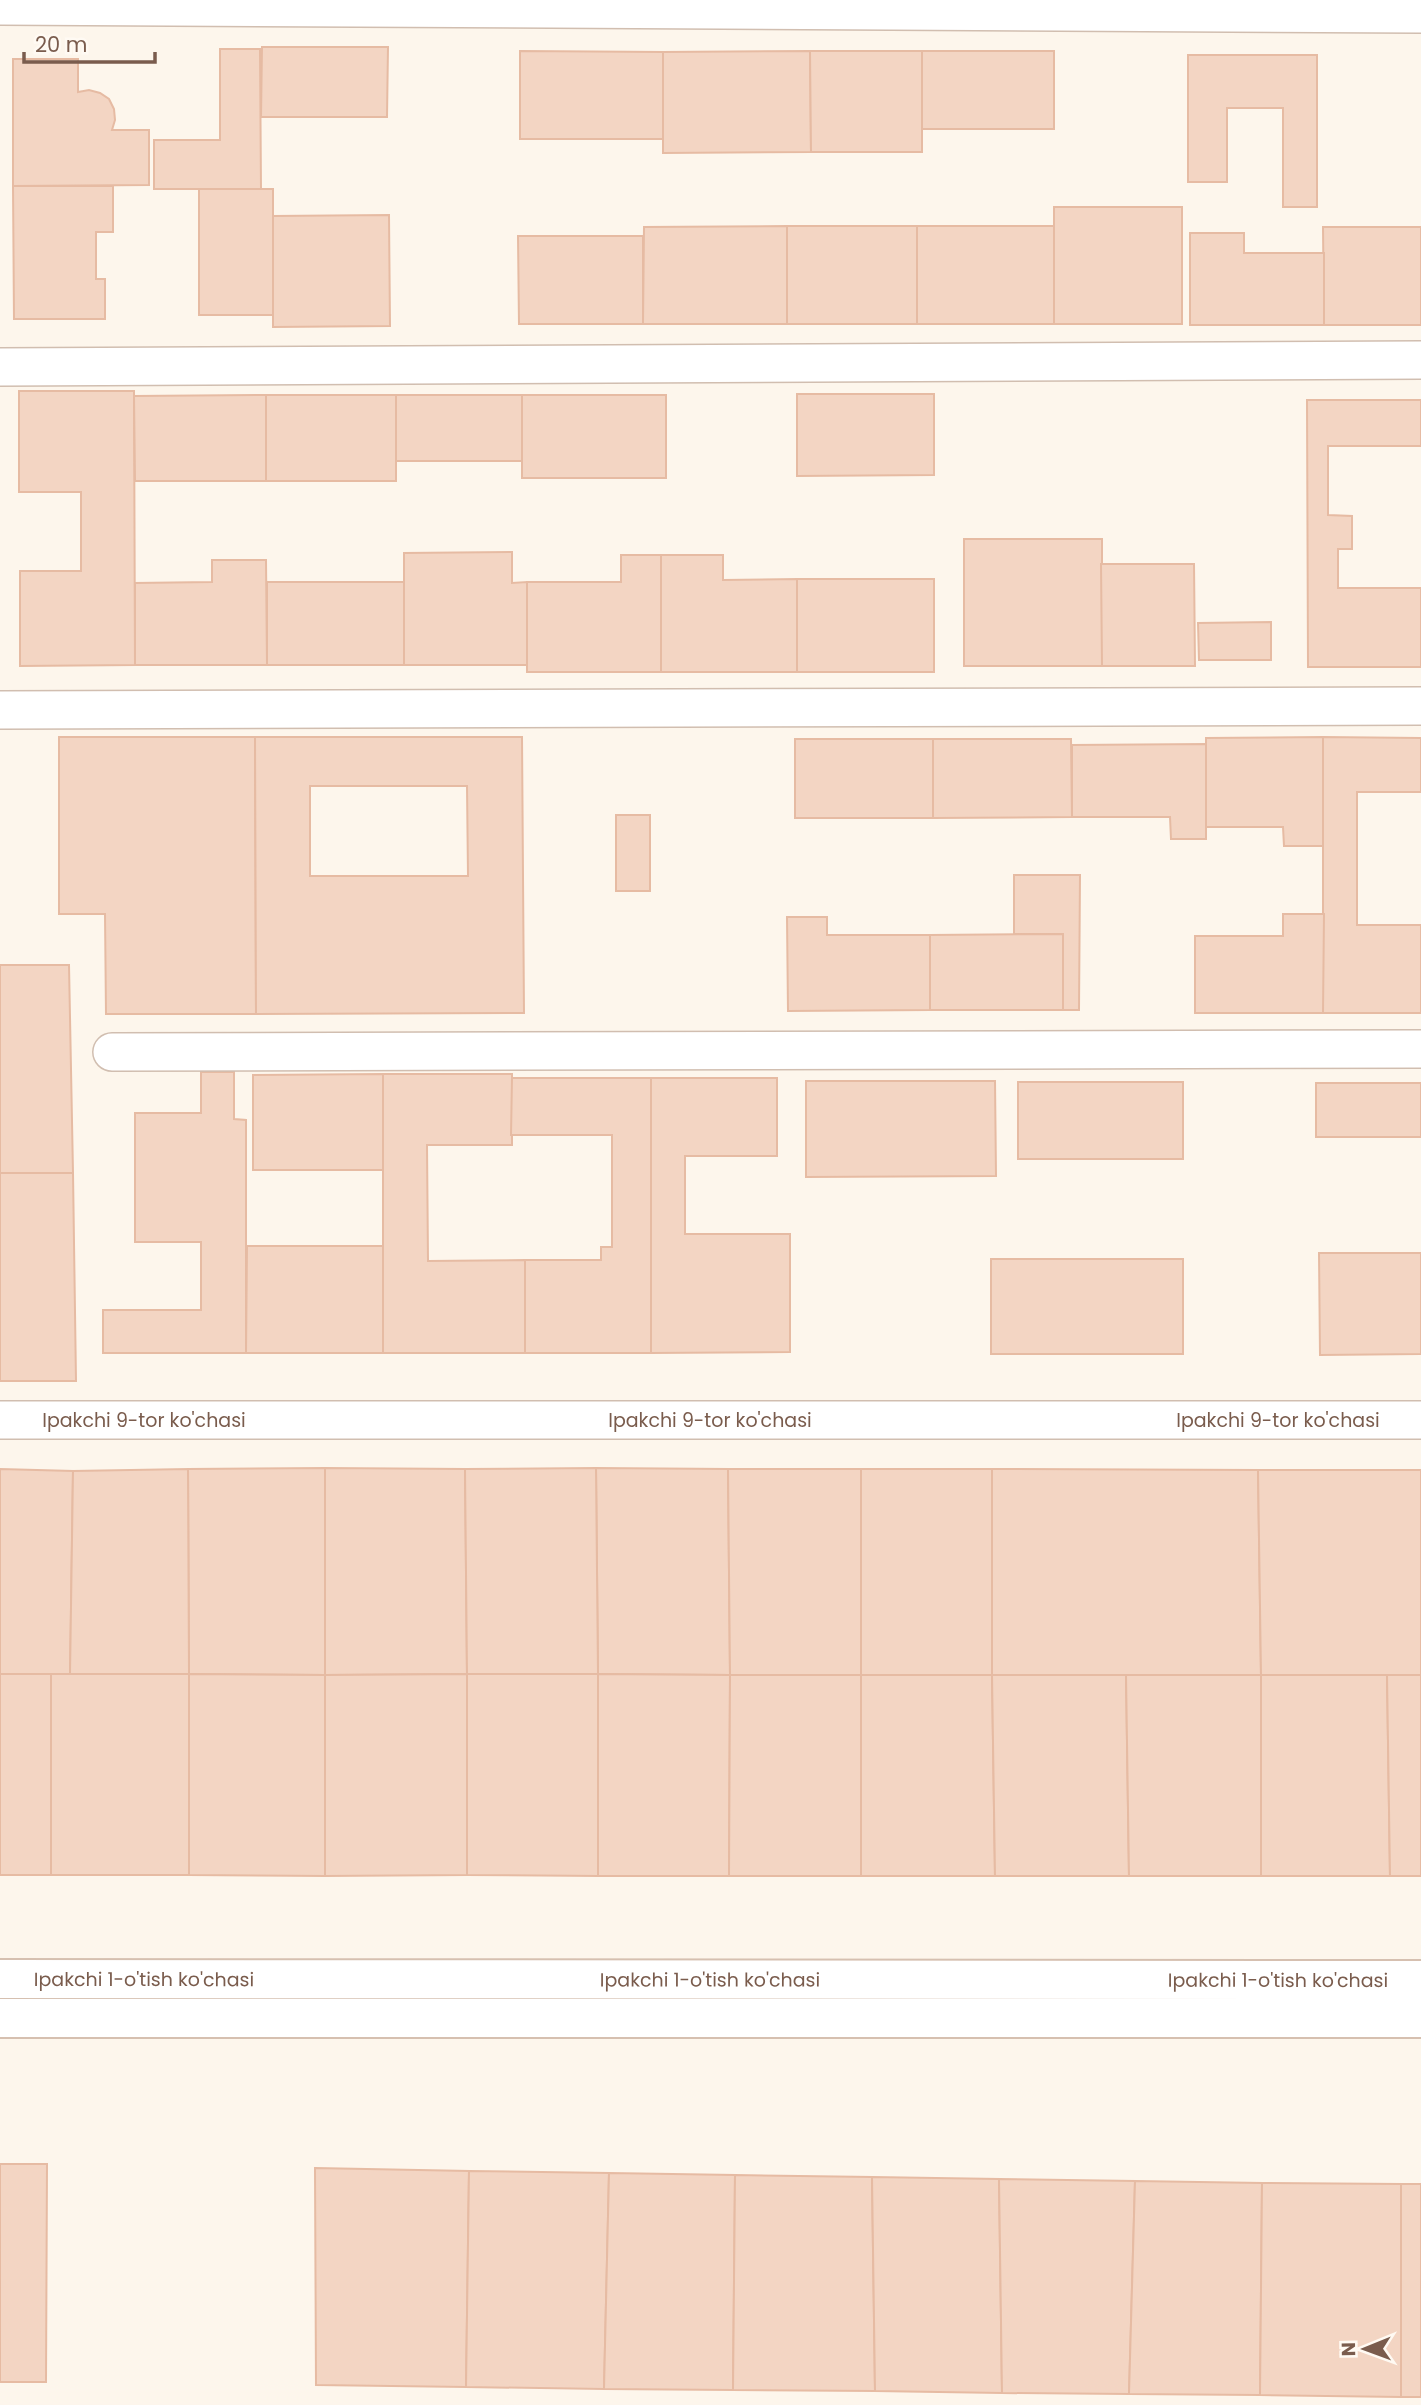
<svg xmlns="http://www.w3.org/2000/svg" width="1421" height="2405" font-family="Poppins,sans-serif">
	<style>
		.building { fill: #f3d5c3; stroke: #e6bba3; stroke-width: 2; fill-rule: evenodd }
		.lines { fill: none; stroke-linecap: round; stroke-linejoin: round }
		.minor-casing { stroke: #d1beb0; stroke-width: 40 }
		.secondary-casing { stroke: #d6c0b0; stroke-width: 42 }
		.minor { stroke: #fff; stroke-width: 37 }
		.secondary { stroke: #fff; stroke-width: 38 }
		.labels { text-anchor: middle; stroke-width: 6; stroke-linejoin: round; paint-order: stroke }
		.street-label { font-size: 19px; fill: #7a5c4d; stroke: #fffaf3 }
	</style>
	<rect width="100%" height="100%" fill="#fdf6ec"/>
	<!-- building -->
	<g class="building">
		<path d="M 262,47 L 388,47 L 387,117 L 261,117 Z"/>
		<path d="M 220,49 L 260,49 L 261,189 L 154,189 L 154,140 L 220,140 Z"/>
		<path d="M 520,51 L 663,52 L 663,139 L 520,139 Z"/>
		<path d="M 810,51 L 811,152 L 663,153 L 663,52 Z"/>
		<path d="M 810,51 L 922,51 L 922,152 L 811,152 Z"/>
		<rect x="922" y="51" width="132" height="78"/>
		<path d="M 1188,55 L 1317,55 L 1317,207 L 1283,207 L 1283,108 L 1227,108 L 1227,182 L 1188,182 Z"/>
		<path d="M 13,59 L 78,59 L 78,92 L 89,90 L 100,93 L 109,99 L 114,109 L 115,120 L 112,130 L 149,130 L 149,185 L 13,186 Z"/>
		<path d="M 13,186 L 113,186 L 113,232 L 96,232 L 96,279 L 105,279 L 105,319 L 14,319 Z"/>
		<rect x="199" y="189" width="74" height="126"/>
		<rect x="1054" y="207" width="128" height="117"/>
		<path d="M 389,215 L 390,326 L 273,327 L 273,216 Z"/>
		<rect x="787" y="226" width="130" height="98"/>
		<path d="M 787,226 L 787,324 L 643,324 L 644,227 Z"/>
		<rect x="917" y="226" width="137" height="98"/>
		<path d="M 1323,227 L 1421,227 L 1421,325 L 1324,325 Z"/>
		<path d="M 1190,233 L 1244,233 L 1244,253 L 1324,253 L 1324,325 L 1190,325 Z"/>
		<path d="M 518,236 L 643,236 L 643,324 L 519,324 Z"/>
		<path d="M 19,391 L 134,391 L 135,665 L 20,666 L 20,571 L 81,571 L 81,492 L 19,492 Z"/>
		<path d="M 797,394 L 934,394 L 934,475 L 797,476 Z"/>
		<rect x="266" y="395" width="130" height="86"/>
		<path d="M 266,395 L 266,481 L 135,481 L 134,396 Z"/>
		<rect x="396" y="395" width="126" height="66"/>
		<rect x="522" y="395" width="144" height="83"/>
		<path d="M 1307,400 L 1421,400 L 1421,446 L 1328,446 L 1328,515 L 1352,516 L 1352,549 L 1338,549 L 1338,588 L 1421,588 L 1421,667 L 1308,667 Z"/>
		<rect x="964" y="539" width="138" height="127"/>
		<path d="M 512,552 L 512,583 L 527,582 L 527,665 L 404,665 L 404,553 Z"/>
		<path d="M 621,555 L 661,555 L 661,672 L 527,672 L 527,582 L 621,582 Z"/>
		<path d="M 661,555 L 723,555 L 723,580 L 797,579 L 797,672 L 661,672 Z"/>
		<path d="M 212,560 L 266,560 L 267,665 L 135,665 L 135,583 L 212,582 Z"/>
		<path d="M 1101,564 L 1194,564 L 1195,666 L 1102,666 Z"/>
		<rect x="797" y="579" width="137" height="93"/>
		<rect x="267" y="582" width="137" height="83"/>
		<path d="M 1271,622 L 1271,660 L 1199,660 L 1198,623 Z"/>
		<path d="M 59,737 L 255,737 L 256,1014 L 106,1014 L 105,914 L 59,914 Z"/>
		<path d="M 255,737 L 522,737 L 524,1013 L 256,1014 ZM 310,786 L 467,786 L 468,876 L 310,876 Z"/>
		<path d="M 1323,737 L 1421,738 L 1421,792 L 1357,792 L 1357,925 L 1421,925 L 1421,1013 L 1323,1013 Z"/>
		<path d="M 1323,737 L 1323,846 L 1284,846 L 1283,827 L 1206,827 L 1206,738 Z"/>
		<rect x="795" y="739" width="138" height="79"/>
		<path d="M 933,739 L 1071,739 L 1072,817 L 933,818 Z"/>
		<path d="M 1206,744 L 1206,839 L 1171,839 L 1170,817 L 1072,817 L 1072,745 Z"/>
		<rect x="616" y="815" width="34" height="76"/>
		<path d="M 1014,875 L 1080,875 L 1079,1010 L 1063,1010 L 1063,934 L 1014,934 Z"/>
		<path d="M 1283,914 L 1324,914 L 1323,1013 L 1195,1013 L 1195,936 L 1283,936 Z"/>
		<path d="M 787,917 L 827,917 L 827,935 L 930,935 L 930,1010 L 788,1011 Z"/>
		<path d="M 1063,934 L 1063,1010 L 930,1010 L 930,935 Z"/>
		<path d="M 0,965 L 69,965 L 73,1173 L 0,1173 Z"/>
		<path d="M 201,1072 L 234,1072 L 234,1119 L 246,1120 L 246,1353 L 103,1353 L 103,1310 L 201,1310 L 201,1242 L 135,1242 L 135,1113 L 201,1113 Z"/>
		<path d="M 383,1074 L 512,1074 L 512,1145 L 427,1145 L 428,1261 L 525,1260 L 525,1353 L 383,1353 Z"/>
		<path d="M 383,1074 L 383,1170 L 253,1170 L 253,1075 Z"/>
		<path d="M 512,1078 L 651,1078 L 651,1353 L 525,1353 L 525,1260 L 601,1260 L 601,1247 L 612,1247 L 612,1135 L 511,1135 Z"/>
		<path d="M 651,1078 L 777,1078 L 777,1156 L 685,1156 L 685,1234 L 790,1234 L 790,1352 L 651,1353 Z"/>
		<path d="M 806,1081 L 995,1081 L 996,1176 L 806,1177 Z"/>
		<rect x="1018" y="1082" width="165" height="77"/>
		<rect x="1316" y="1083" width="105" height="54"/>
		<path d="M 0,1173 L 73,1173 L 76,1381 L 0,1381 Z"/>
		<path d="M 247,1246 L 383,1246 L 383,1353 L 246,1353 Z"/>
		<path d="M 1319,1253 L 1421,1253 L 1421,1354 L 1320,1355 Z"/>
		<rect x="991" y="1259" width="192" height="95"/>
		<path d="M 325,1468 L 465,1469 L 467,1674 L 325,1675 Z"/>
		<path d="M 325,1468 L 325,1675 L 189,1674 L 188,1469 Z"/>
		<path d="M 596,1468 L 728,1469 L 730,1675 L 598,1674 Z"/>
		<path d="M 596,1468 L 598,1674 L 467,1674 L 465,1469 Z"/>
		<path d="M 0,1469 L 73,1471 L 70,1675 L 0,1674 Z"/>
		<path d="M 188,1469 L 189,1674 L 70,1675 L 73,1471 Z"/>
		<path d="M 728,1469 L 861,1469 L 861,1675 L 730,1675 Z"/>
		<rect x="861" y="1469" width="131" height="206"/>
		<path d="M 992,1469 L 1258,1470 L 1261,1675 L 992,1675 Z"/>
		<path d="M 1258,1470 L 1421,1470 L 1421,1675 L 1261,1675 Z"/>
		<rect x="0" y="1674" width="51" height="201"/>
		<rect x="51" y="1674" width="138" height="201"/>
		<path d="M 189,1674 L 325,1675 L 325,1876 L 189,1875 Z"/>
		<path d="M 467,1674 L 467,1875 L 325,1876 L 325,1675 Z"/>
		<path d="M 467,1674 L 598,1674 L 598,1876 L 467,1875 Z"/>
		<path d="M 598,1674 L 730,1675 L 729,1876 L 598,1876 Z"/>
		<path d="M 730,1675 L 861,1675 L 861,1876 L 729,1876 Z"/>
		<path d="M 861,1675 L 992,1675 L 995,1876 L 861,1876 Z"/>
		<path d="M 992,1675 L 1126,1675 L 1129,1876 L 995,1876 Z"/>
		<path d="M 1126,1675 L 1261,1675 L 1261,1876 L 1129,1876 Z"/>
		<path d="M 1261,1675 L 1387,1675 L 1390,1876 L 1261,1876 Z"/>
		<path d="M 1387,1675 L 1421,1675 L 1421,1876 L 1390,1876 Z"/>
		<path d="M 0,2164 L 47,2164 L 46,2382 L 0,2382 Z"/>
		<path d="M 315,2168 L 469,2171 L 466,2387 L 316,2385 Z"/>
		<path d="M 469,2171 L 609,2173 L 604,2389 L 466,2387 Z"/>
		<path d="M 609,2173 L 735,2175 L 733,2390 L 604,2389 Z"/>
		<path d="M 735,2175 L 872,2177 L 875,2391 L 733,2390 Z"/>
		<path d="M 872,2177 L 999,2179 L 1002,2393 L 875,2391 Z"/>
		<path d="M 999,2179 L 1135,2181 L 1129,2394 L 1002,2393 Z"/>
		<path d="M 1135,2181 L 1262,2183 L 1260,2395 L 1129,2394 Z"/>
		<path d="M 1262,2183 L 1401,2184 L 1401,2397 L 1260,2395 Z"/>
		<rect x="1401" y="2184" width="20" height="213"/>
	</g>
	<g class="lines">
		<!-- minor casing -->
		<g class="minor-casing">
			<g id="minor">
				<path d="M 0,6 L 1421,14"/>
				<path d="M 0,367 L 1421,360"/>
				<path d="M 0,710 L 1421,706"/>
				<path d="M 112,1052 L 1421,1049"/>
				<path id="s1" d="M 0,1420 L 1421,1420"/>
			</g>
		</g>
		<!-- secondary casing -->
		<g class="secondary-casing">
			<g id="secondary">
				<path id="s2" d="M 0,1979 L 1421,1980"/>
				<path d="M 0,2018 L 1421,2018"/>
			</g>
		</g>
		<!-- minor -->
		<use href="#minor" class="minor"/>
		<!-- secondary -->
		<use href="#secondary" class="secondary"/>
	</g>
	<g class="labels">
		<!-- street labels -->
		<g class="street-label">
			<text dy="7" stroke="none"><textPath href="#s1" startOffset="144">Ipakchi 9-tor ko'chasi</textPath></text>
			<text dy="7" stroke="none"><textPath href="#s1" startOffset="710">Ipakchi 9-tor ko'chasi</textPath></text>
			<text dy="7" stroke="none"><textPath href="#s1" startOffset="1278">Ipakchi 9-tor ko'chasi</textPath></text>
			<text dy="7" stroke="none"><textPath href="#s2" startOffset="144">Ipakchi 1-o'tish ko'chasi</textPath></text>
			<text dy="7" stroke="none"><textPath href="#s2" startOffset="710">Ipakchi 1-o'tish ko'chasi</textPath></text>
			<text dy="7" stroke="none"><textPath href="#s2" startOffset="1278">Ipakchi 1-o'tish ko'chasi</textPath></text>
		</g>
	</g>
	<!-- north arrow -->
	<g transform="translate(1365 2349) rotate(269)" stroke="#fffaf3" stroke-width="5" paint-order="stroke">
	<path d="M0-5L12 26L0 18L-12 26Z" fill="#7a5c4d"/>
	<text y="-10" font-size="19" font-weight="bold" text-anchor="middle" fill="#7a5c4d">N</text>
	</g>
	<!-- scale -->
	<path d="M24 52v10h131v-10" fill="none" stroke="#7a5c4d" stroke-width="3.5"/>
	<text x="35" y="52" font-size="21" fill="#7a5c4d" stroke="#fffaf3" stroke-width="5" paint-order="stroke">20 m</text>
</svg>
